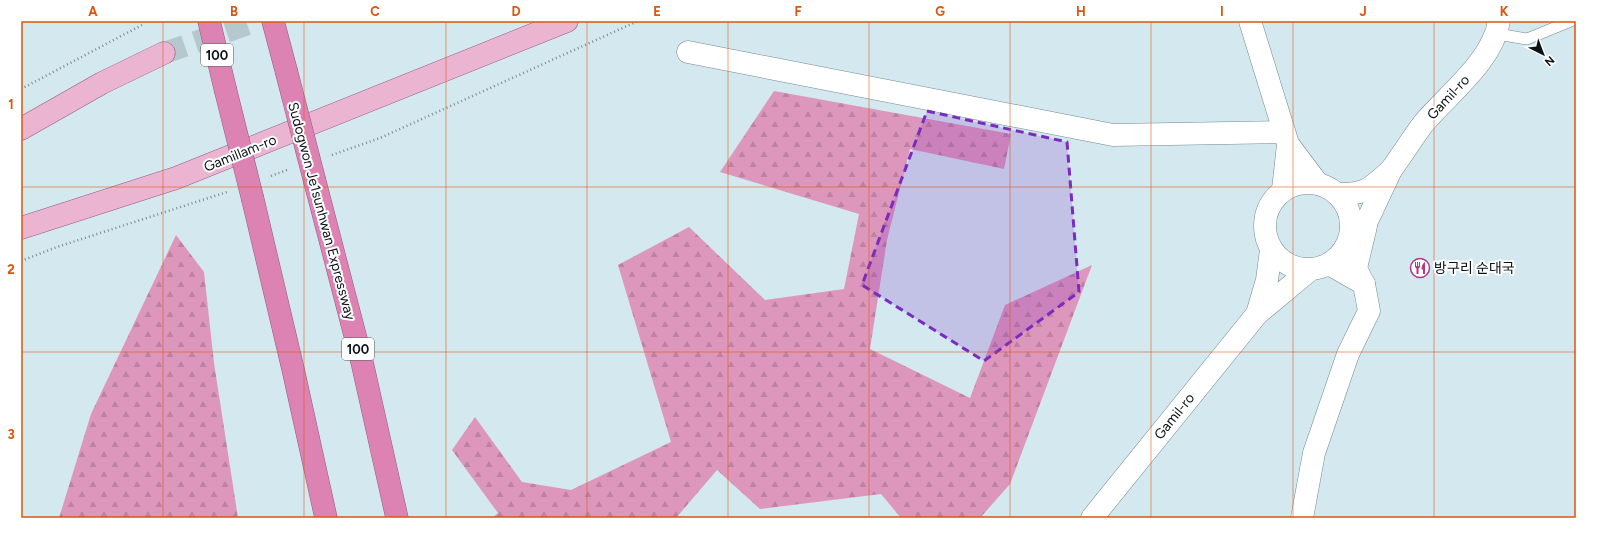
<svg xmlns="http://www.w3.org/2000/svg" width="1597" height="539" font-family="Figtree,'Noto Sans KR',sans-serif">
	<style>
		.forest { fill: url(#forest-firs) }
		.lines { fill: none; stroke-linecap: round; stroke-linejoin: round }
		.primary-tunnel { stroke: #b5c8ce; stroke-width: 22; stroke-dasharray: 22 11; stroke-linecap: butt }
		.service-casing { stroke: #75898f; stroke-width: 12 }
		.minor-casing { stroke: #75898f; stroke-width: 23 }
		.tertiary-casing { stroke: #75898f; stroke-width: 23 }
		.primary-casing { stroke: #945b7c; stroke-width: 23 }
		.motorway-casing { stroke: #945b7c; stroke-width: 23 }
		.path { stroke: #7b8a8f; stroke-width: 2.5; stroke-dasharray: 1 3; stroke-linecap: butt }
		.service { stroke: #fff; stroke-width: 11 }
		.minor { stroke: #fff; stroke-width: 22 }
		.tertiary { stroke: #fff; stroke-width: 22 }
		.primary { stroke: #ebb5d2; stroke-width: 22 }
		.motorway { stroke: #dd83b4; stroke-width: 22 }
		.motorway-bridge-casing { stroke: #945b7c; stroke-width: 23; stroke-linecap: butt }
		.motorway-bridge { stroke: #dd83b4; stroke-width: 22 }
		.marked { fill: #7b2cbf; fill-opacity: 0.2; stroke: #7b2cbf; stroke-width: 3; stroke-dasharray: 8 5; stroke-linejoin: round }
		.grid { fill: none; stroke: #dd550c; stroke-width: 1; stroke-opacity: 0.55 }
		.labels { text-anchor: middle; stroke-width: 4; stroke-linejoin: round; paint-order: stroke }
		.shield { fill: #fff; stroke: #54595b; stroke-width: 1 }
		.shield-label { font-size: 13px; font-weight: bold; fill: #0b1215 }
		.street-label { font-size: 14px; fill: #0b1215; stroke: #fff }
		.poi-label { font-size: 14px; fill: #0b1215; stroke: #fff; text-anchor: start }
		.neatline { fill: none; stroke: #dd550c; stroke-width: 1.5 }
		.grid-label { font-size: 13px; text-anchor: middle; font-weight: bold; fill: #dd550c }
	</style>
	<defs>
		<pattern id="forest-firs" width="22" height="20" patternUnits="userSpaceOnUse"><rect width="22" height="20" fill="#de97bc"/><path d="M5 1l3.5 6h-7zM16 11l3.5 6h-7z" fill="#bd81a1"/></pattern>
	</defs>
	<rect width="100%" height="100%" fill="#d3e8ef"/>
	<!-- forest -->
	<g class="forest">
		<path d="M 774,91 L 1011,134 L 1004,169 L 910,149 L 887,240 L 870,349 L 970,398 L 1005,305 L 1092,265 L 1010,484 L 980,518 L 901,518 L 881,494 L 760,509 L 717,470 L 676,518 L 492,518 L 498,513 L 452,450 L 475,417 L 522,482 L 571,490 L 671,442 L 618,265 L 689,227 L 765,300 L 844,289 L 859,214 L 720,172 Z"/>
		<path d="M 176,235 L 204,272 L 214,363 L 238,518 L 59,518 L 91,414 Z"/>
	</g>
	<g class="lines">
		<!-- primary-tunnel -->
		<path class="primary-tunnel" d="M 164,53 L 257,21"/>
		<!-- service casing -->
		<g class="service-casing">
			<path id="service" d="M 1497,34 L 1527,39 L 1571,21"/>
		</g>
		<!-- minor casing -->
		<g class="minor-casing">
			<g id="minor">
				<path d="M 1250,21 L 1288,144 L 1318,184"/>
				<path d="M 688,52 L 1113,135 L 1283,132"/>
				<path d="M 1283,190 L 1288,144"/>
				<path d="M 1329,264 L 1364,284 L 1345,248"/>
				<path d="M 1302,518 L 1314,453 L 1348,354 L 1369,311 L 1364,284"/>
			</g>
		</g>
		<!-- tertiary casing -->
		<g class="tertiary-casing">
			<g id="tertiary">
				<path d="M 1391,170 C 1402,155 1412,139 1423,124 C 1448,94 1493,61 1499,21"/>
				<circle cx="1308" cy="226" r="43"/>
				<path d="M 1337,194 C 1366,195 1371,188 1391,170 L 1367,221 L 1351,233"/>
				<path d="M 1271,250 L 1267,280 L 1257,314 L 1310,270"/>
				<path d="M 1356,268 L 1366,226"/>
				<path d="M 1092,518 L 1257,314"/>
			</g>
		</g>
		<!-- primary casing -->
		<g class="primary-casing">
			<g id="primary">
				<path d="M 21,129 L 102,83 L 164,53"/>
				<path d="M 21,228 L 176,178 L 567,21"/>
			</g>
		</g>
		<!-- motorway casing -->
		<g class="motorway-casing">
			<g id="motorway">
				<path d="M 209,21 L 225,88"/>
				<path d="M 273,21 L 286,70"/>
				<path d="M 315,182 L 362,362 L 397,518"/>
				<path d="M 253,200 L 293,369 L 326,518"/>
			</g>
		</g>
		<!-- path -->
		<g class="path">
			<path d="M 21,89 L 142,25"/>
			<path d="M 332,155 L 380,138 L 638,21"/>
			<path d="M 271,176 L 287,170"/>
			<path d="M 21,261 L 57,247 L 227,192"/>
		</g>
		<!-- service -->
		<use href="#service" class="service"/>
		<!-- minor -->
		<use href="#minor" class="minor"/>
		<!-- tertiary -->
		<use href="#tertiary" class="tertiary"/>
		<!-- primary -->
		<use href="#primary" class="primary"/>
		<!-- motorway -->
		<use href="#motorway" class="motorway"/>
		<!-- motorway-bridge casing -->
		<g class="motorway-bridge-casing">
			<g id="motorway-bridge">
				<path d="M 286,70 L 315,182"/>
				<path d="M 225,88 L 253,200"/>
			</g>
		</g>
		<!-- motorway-bridge -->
		<use href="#motorway-bridge" class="motorway-bridge"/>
	</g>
	<!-- marked area -->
	<path class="marked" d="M 927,111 L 1067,142 L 1079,292 L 984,361 L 862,285 Z"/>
	<!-- grid -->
	<path class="grid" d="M 163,21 L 163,518M 304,21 L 304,518M 446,21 L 446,518M 587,21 L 587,518M 728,21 L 728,518M 869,21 L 869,518M 1010,21 L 1010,518M 1151,21 L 1151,518M 1293,21 L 1293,518M 1434,21 L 1434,518M 21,187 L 1576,187M 21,352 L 1576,352"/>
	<!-- icons -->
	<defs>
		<g id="restaurant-ring" transform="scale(1)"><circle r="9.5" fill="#fff" stroke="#b63785" stroke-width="1.5"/><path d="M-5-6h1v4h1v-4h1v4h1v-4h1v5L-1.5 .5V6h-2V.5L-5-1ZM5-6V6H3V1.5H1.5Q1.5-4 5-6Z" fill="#b63785"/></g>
	</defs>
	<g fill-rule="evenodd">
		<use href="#restaurant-ring" x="1420" y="268"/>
	</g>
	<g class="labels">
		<!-- shield labels -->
		<g class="shield">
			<rect x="201" y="44" width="32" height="22" rx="3"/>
			<rect x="342" y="338" width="32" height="22" rx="3"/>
		</g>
		<g class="shield-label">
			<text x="217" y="60">100</text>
			<text x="358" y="354">100</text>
		</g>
		<!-- street labels -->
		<g class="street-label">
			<text transform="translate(1448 97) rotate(-47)" y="5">Gamil-ro</text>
			<text transform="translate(240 153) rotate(-22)" y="5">Gamillam-ro</text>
			<text transform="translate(322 211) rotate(75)" y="5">Sudogwon Je1sunhwan Expressway</text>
			<text transform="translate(1174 416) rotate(-51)" y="5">Gamil-ro</text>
		</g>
		<!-- poi labels -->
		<g class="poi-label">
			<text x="1434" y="273">방구리 순대국</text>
		</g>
	</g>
	<!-- border -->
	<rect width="1597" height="539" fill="none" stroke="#ffffff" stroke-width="44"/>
	<!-- north arrow -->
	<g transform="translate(1543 54) rotate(138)" stroke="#ffffff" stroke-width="3" paint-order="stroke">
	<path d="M0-3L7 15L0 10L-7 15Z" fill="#0b1215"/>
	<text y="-6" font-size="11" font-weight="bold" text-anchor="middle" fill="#0b1215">N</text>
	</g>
	<rect x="22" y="22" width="1553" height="495" class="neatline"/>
	<g class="grid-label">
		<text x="93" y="16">A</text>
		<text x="234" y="16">B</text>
		<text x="375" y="16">C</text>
		<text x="516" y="16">D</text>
		<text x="657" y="16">E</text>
		<text x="798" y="16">F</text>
		<text x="940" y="16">G</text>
		<text x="1081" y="16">H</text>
		<text x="1222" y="16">I</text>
		<text x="1363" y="16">J</text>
		<text x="1504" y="16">K</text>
		<text x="11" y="109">1</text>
		<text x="11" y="274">2</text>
		<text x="11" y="439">3</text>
	</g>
</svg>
